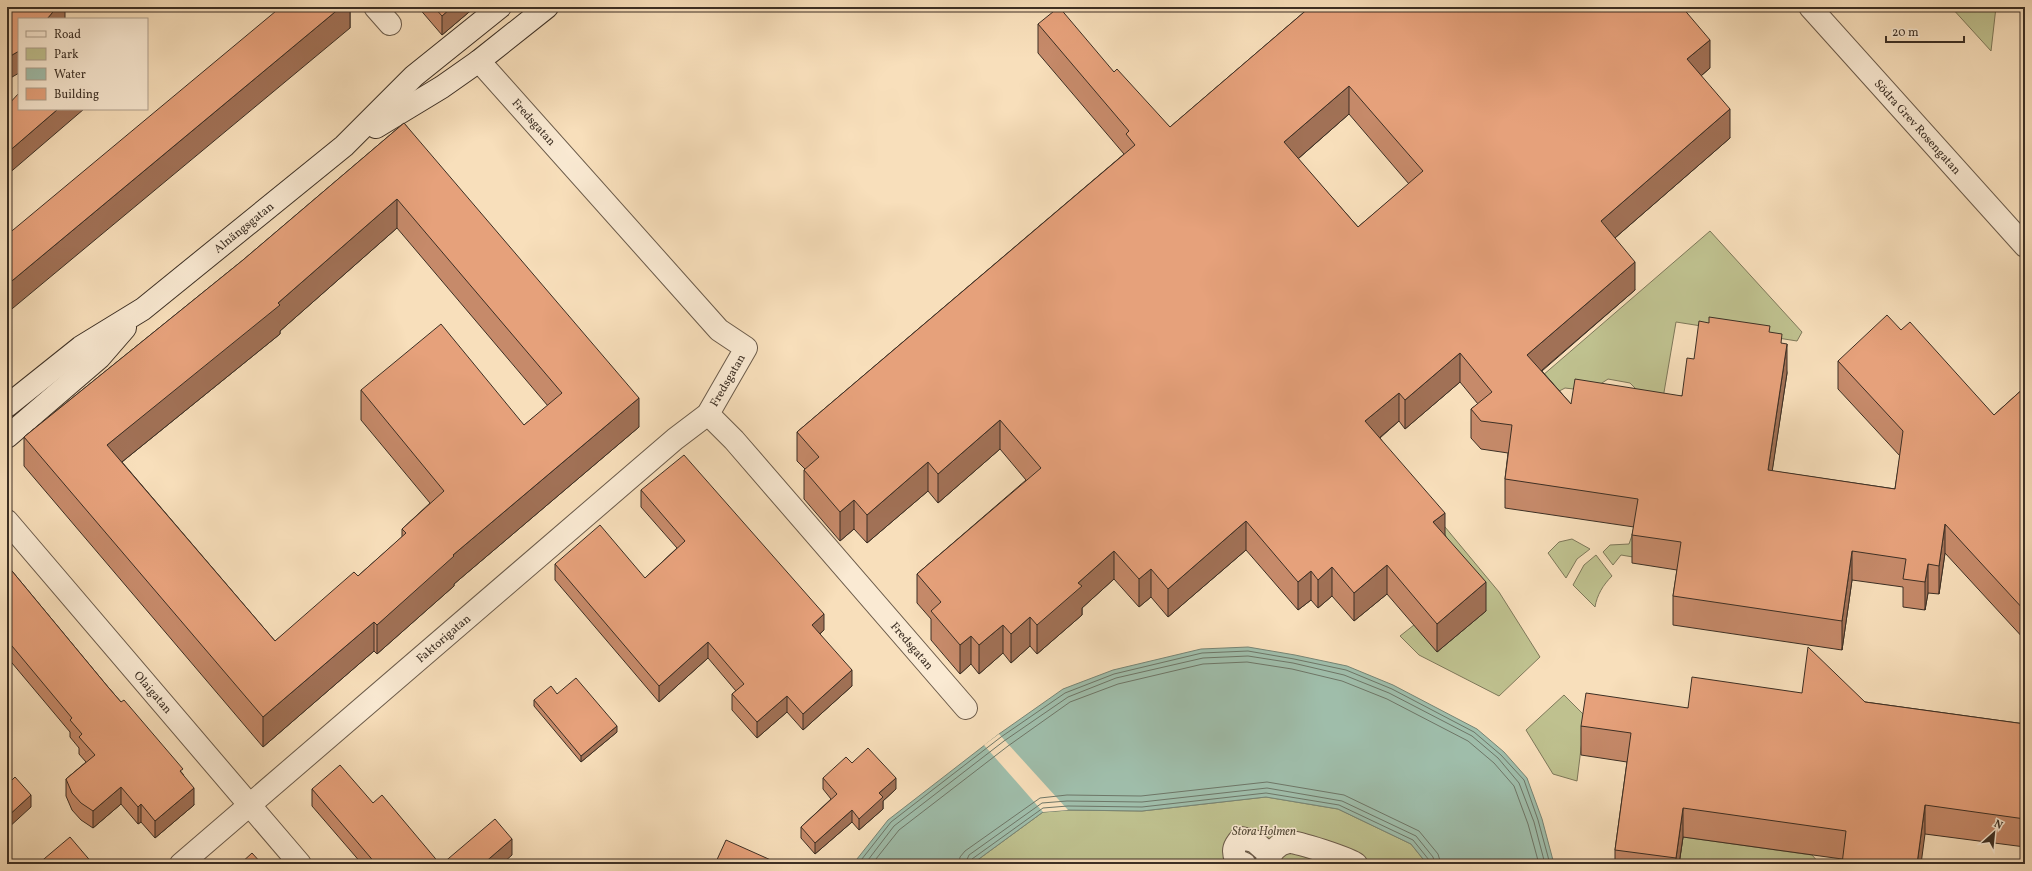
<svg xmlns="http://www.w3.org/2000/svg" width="2032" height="871" font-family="Vollkorn,serif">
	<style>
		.green { fill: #bfc18f; stroke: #7e785a }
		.water { fill: #9fbdaa; stroke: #778474 }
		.pier { fill: #f8dfbb }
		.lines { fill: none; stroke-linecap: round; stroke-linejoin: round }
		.shore { stroke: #6e7667; stroke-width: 1 }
		.pedestrian-casing { stroke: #6b5b4a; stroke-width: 24 }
		.minor-casing { stroke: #6b5b4a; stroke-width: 24 }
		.secondary-casing { stroke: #3c2f24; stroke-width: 24 }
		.pedestrian { stroke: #faead3; stroke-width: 22 }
		.minor { stroke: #faead3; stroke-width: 22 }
		.secondary { stroke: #faead3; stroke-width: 22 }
		.wall { fill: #c68a6a; stroke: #3c2f24; fill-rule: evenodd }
		.shaded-wall { fill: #a17156; stroke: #3c2f24 }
		.building { fill: #e6a17b; stroke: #3c2f24; fill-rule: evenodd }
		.labels { text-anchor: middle; stroke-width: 3; stroke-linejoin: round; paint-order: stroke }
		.street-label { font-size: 12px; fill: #3c2f24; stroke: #faead3 }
		.park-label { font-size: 12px; font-style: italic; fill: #564c39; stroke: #faead3 }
	</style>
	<rect width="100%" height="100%" fill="#f8dfbb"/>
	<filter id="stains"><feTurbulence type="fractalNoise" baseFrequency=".005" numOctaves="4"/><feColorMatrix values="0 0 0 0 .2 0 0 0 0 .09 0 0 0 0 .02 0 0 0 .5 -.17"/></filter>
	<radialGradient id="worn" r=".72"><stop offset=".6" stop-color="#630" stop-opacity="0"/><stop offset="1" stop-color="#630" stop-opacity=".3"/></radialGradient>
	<!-- green -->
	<g class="green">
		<path d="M 1951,7 L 1996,7 L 1991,51 Z"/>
		<path d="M 1710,231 L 1802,332 L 1797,341 L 1676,322 L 1662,404 L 1649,402 L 1630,383 L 1608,379 L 1590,391 L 1565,388 L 1548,397 L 1535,382 Z"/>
		<path d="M 1406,480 L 1499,592 L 1540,657 L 1499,696 L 1419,655 L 1400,636 L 1414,625 L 1438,652 Z"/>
		<path d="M 1635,527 L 1633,557 L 1621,555 L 1613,565 L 1603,552 L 1610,545 L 1629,544 Z"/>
		<path d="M 1572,539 L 1590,549 L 1577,559 L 1566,578 L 1548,553 L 1559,542 Z"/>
		<path d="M 1596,555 L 1612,576 C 1603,585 1597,595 1595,607 L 1573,585 L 1584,565 Z"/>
		<path d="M 1564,695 L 1585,716 L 1577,781 L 1553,774 L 1526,730 Z"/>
		<path d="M 1266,797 L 1338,809 L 1411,844 L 1427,864 L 972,864 L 1043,812 L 1068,810 L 1142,811 Z"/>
		<path d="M 1683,837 L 1812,855 L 1820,864 L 1679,864 Z"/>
	</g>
	<!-- water -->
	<path class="water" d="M 1248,647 L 1295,655 L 1347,666 L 1393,685 L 1477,729 L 1504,752 L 1527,778 L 1542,819 L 1554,864 L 1427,864 L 1411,844 L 1338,809 L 1266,797 L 1142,811 L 1068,810 L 1043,812 L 972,864 L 853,864 L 888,820 L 999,734 L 1063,689 L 1113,670 L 1201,649 Z"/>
	<!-- pier -->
	<path class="pier" d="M 999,734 L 1068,810 L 1043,812 L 984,745 Z"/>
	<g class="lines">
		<!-- shore -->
		<g class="shore">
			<path d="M 858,864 L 891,822 L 1001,737 L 1065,693 L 1114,674 L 1202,653 L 1248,651 L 1294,659 L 1346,670 L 1392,689 L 1474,732 L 1501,755 L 1524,780 L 1538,820 L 1550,864"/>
			<path d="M 865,864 L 894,826 L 1004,741 L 1068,697 L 1116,678 L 1203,658 L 1248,656 L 1293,663 L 1344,675 L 1389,693 L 1472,736 L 1498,758 L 1519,783 L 1534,822 L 1545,864"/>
			<path d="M 872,864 L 899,830 L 1008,746 L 1070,702 L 1118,684 L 1203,664 L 1247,662 L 1292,669 L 1342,681 L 1387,699 L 1468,741 L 1494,763 L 1514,786 L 1528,824 L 1539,864"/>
			<path d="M 959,864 L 960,857 L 965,851 L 1040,798 L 1067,795 L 1141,796 L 1267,782 L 1344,795 L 1419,831 L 1438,854 L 1441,864"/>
			<path d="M 965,864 L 969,855 L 1042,803 L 1067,801 L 1142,802 L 1267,788 L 1342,801 L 1416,836 L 1433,857 L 1435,864"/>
			<path d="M 970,864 L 972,859 L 1043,808 L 1068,806 L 1142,807 L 1266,793 L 1339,805 L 1413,840 L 1429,860 L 1430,864"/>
		</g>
		<!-- pedestrian casing -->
		<g class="pedestrian-casing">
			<g id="pedestrian">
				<path d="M 1245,864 L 1236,860 C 1232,850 1234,846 1241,838 L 1254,841 L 1270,855"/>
				<path d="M 1266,864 C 1270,854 1277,843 1289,842 C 1296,841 1350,859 1356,864"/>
			</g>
		</g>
		<!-- minor casing -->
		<g class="minor-casing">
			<g id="minor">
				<path d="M 375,7 L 390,24"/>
				<path id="s1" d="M 1810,7 L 2025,246"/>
				<path id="s2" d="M 708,414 L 734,440 L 966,708"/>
				<path id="s3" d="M 7,521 L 300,864"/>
				<path id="s4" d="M 181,864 L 675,439 L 708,414 L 746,348 L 719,330 L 479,61"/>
			</g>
		</g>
		<!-- secondary casing -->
		<g class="secondary-casing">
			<g id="secondary">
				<path d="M 376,127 L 442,87 L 479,61 L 547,7"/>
				<path id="s5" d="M 7,406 L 81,347 L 143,309 L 344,146 L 414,76 L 500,7"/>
				<path d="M 7,437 L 99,358 L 125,328"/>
			</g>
		</g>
		<!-- pedestrian -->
		<use href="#pedestrian" class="pedestrian"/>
		<!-- minor -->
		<use href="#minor" class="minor"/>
		<!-- secondary -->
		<use href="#secondary" class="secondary"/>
	</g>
	<!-- wall -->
	<g class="wall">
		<path d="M 273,7 L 350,7 L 350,28 L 276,11 L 276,10 Z"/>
		<path d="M 418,7 L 475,7 L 442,35 Z"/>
		<path d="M 1310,7 L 1710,68 L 1701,76 L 1730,138 L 1615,238 L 1635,290 L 1542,371 L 1571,404 L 1682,396 L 1694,359 L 1770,333 L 1782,344 L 1787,373 L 1772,471 L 1895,489 L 1900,456 L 1838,389 L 1838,361 L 1901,330 L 1994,415 L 2025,387 L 2025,640 L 1945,553 L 1939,594 L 1928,593 L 1925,610 L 1903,607 L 1903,587 L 1852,580 L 1842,650 L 1673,625 L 1673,596 L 1677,570 L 1632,563 L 1632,535 L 1634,527 L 1505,508 L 1505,479 L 1508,453 L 1481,449 L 1471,438 L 1471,409 L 1478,404 L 1460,382 L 1405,429 L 1399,421 L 1380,438 L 1445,535 L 1486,611 L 1437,652 L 1387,594 L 1354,621 L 1332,596 L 1318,608 L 1311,600 L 1298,610 L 1246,550 L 1168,617 L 1151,597 L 1139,607 L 1114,579 L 1082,608 L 1082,615 L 1037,654 L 1030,646 L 1011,663 L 1003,653 L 979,674 L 971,664 L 960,674 L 931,640 L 931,619 L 917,603 L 917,574 L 1026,480 L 1000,449 L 938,503 L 928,491 L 867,543 L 854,529 L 840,541 L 804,499 L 804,470 L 805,469 L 797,461 L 797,432 L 1124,154 L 1038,53 L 1038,24 L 1114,72 L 1170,127 ZM 1349,114 L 1409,184 L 1358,227 L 1298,159 Z"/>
		<path d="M 404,123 L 639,427 L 454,584 L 454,586 L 377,654 L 374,651 L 263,747 L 24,466 L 24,437 L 243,260 ZM 397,228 L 548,406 L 524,425 L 361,390 L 361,420 L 430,503 L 402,529 L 402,537 L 358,576 L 275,641 L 122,462 L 280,334 L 280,331 Z"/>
		<path d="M 641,490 L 824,630 L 820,634 L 852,686 L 803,730 L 787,712 L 757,738 L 732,710 L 732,694 L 736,691 L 708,658 L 659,702 L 555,580 L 555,564 L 645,578 L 677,548 L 641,507 Z"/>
		<path d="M 7,565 L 108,687 L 183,774 L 194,805 L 155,838 L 141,822 L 138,824 L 121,804 L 93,828 L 81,820 L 72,810 L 66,796 L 66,779 L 86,762 L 79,754 L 79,748 L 70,737 L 70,732 L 7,657 Z"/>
		<path d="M 557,694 L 617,732 L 581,762 L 534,706 L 534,700 Z"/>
		<path d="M 1865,702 L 2025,724 L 2025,847 L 1925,834 L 1842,859 L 1683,837 L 1679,864 L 1615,864 L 1615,850 L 1627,762 L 1581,755 L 1581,726 L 1688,708 Z"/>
		<path d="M 852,763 L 896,789 L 883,801 L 883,809 L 859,830 L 852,822 L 815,854 L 801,838 L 801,827 L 831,799 L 823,789 L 823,778 Z"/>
		<path d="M 312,789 L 373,803 L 440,864 L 362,864 L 312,806 Z"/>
	</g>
	<!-- shaded-wall -->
	<g class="shaded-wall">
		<path d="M 57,7 L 65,7 L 65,19 L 47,19 Z"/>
		<path d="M 341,7 L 350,7 L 350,28 L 7,313 L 7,285 Z"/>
		<path d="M 452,7 L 475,7 L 442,35 L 442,16 Z"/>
		<path d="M 1710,40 L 1710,68 L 1687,88 L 1687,59 Z"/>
		<path d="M 19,51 L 19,73 L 7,80 L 7,58 Z"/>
		<path d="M 1349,86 L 1349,114 L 1284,171 L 1284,142 Z"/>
		<path d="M 58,109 L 84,109 L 7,175 L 7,153 Z"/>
		<path d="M 1730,109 L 1730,138 L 1601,250 L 1601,221 Z"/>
		<path d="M 397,199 L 397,228 L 280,331 L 280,334 L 107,474 L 107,445 L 278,303 Z"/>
		<path d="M 1635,262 L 1635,290 L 1527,383 L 1527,355 Z"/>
		<path d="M 1787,344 L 1787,373 L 1768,499 L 1768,470 Z"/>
		<path d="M 1460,353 L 1460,382 L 1405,429 L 1405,400 Z"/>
		<path d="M 1399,393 L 1399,421 L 1365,450 L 1365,421 Z"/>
		<path d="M 639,398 L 639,427 L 454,584 L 454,586 L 377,654 L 377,625 L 453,555 Z"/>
		<path d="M 1000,420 L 1000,449 L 938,503 L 938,474 Z"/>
		<path d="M 928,462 L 928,491 L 867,543 L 867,515 Z"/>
		<path d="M 854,500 L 854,529 L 840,541 L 840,512 Z"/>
		<path d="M 1445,513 L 1445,541 L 1433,522 Z"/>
		<path d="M 1246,521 L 1246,550 L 1168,617 L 1168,589 Z"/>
		<path d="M 1945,524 L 1945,553 L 1939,594 L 1939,566 Z"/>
		<path d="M 1114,551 L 1114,579 L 1082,608 L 1082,615 L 1037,654 L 1037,625 L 1078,583 Z"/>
		<path d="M 1852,551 L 1852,580 L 1842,650 L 1842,621 Z"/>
		<path d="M 1928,564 L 1928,593 L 1925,610 L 1925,582 Z"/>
		<path d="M 1387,565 L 1387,594 L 1354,621 L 1354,593 Z"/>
		<path d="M 1332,567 L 1332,596 L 1318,608 L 1318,580 Z"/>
		<path d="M 1151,569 L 1151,597 L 1139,607 L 1139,579 Z"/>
		<path d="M 1311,571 L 1311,600 L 1298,610 L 1298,582 Z"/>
		<path d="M 1486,582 L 1486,611 L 1437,652 L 1437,624 Z"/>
		<path d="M 824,614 L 824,630 L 812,641 L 812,625 Z"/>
		<path d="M 1030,617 L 1030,646 L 1011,663 L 1011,634 Z"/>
		<path d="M 374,622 L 374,651 L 263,747 L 263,717 Z"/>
		<path d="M 1003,625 L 1003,653 L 979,674 L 979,645 Z"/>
		<path d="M 971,636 L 971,664 L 960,674 L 960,645 Z"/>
		<path d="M 708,642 L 708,658 L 659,702 L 659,686 Z"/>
		<path d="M 852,670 L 852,686 L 803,730 L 803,714 Z"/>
		<path d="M 787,696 L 787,712 L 757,738 L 757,722 Z"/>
		<path d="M 617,726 L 617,732 L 581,762 L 581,756 Z"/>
		<path d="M 896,778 L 896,789 L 883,801 L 883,809 L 859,830 L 859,819 L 879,793 Z"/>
		<path d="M 121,787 L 121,804 L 93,828 L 93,811 Z"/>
		<path d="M 194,788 L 194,805 L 155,838 L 155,821 Z"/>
		<path d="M 31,795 L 31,807 L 7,829 L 7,817 Z"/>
		<path d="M 141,804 L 141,822 L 138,824 L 138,807 Z"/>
		<path d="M 1925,805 L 1925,834 L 1921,864 L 1917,864 Z"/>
		<path d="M 1683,808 L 1683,837 L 1679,864 L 1676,864 L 1676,858 Z"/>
		<path d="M 852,810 L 852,822 L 815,854 L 815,843 Z"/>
		<path d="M 512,839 L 512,855 L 502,864 L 483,864 Z"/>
	</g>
	<!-- building -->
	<g class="building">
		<path d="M 7,7 L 57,7 L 47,19 L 19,19 L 19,51 L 7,58 Z"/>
		<path d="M 276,7 L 341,7 L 7,285 L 7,235 L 276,11 Z"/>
		<path d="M 434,7 L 452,7 L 442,16 Z"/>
		<path d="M 1059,7 L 1114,72 L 1117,69 L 1170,127 L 1310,7 L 1682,7 L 1710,40 L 1687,59 L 1730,109 L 1601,221 L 1635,262 L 1527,355 L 1571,404 L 1575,379 L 1682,396 L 1687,358 L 1694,359 L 1699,321 L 1709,323 L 1709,317 L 1770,326 L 1769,332 L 1782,334 L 1781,343 L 1787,344 L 1768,470 L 1895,489 L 1903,431 L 1838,361 L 1887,315 L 1901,330 L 1910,322 L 1994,415 L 2025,387 L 2025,611 L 1945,524 L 1939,566 L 1928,564 L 1925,582 L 1903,579 L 1906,559 L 1852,551 L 1842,621 L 1673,596 L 1681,542 L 1632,535 L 1638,499 L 1505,479 L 1512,425 L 1481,421 L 1471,409 L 1492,392 L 1460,353 L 1405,400 L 1399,393 L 1365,421 L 1445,513 L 1433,522 L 1486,582 L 1437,624 L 1387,565 L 1354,593 L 1332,567 L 1318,580 L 1311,571 L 1298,582 L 1246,521 L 1168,589 L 1151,569 L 1139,579 L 1114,551 L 1078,583 L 1082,586 L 1037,625 L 1030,617 L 1011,634 L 1003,625 L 979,645 L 971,636 L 960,645 L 931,611 L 941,602 L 917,574 L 1041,468 L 1000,420 L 938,474 L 928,462 L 867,515 L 854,500 L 840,512 L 804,470 L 819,457 L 797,432 L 1135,145 L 1126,134 L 1129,131 L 1038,24 ZM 1349,86 L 1423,171 L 1358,227 L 1284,142 Z"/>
		<path d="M 19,93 L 19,109 L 58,109 L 7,153 L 7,106 Z"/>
		<path d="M 404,123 L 639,398 L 453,555 L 454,556 L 377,625 L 374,622 L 263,717 L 24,437 L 243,260 ZM 397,199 L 562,393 L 524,425 L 441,324 L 361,390 L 444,491 L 402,529 L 406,533 L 358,576 L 354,572 L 275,641 L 107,445 L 280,305 L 278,303 Z"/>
		<path d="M 684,455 L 824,614 L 812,625 L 852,670 L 803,714 L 787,696 L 757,722 L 732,694 L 744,684 L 708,642 L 659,686 L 555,564 L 600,525 L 645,578 L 685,541 L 641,490 Z"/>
		<path d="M 7,565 L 108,687 L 121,702 L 124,700 L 183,769 L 180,771 L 194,788 L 155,821 L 141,804 L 138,807 L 121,787 L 93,811 L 81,803 L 72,793 L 66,779 L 95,755 L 79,737 L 82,734 L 70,720 L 72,718 L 7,640 Z"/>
		<path d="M 1808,647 L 1865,702 L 2025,724 L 2025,819 L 1925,805 L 1917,864 L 1842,864 L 1846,831 L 1683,808 L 1676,858 L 1615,850 L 1631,733 L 1581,726 L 1586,693 L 1688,708 L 1692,677 L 1802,693 Z"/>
		<path d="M 576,678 L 617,726 L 581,756 L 534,700 L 551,686 L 557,694 Z"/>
		<path d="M 868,748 L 896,778 L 879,793 L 883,797 L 859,819 L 852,810 L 815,843 L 801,827 L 837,794 L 823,778 L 846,757 L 852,763 Z"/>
		<path d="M 340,765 L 373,803 L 382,795 L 440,864 L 376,864 L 312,789 Z"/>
		<path d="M 15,777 L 31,795 L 7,817 L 7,785 Z"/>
		<path d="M 495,819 L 512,839 L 483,864 L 442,864 Z"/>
		<path d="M 70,837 L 93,864 L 38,864 Z"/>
		<path d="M 726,840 L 773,861 L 772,864 L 715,864 Z"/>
		<path d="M 252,853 L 262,864 L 240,864 Z"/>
	</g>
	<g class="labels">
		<!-- street labels -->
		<g class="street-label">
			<text transform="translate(534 122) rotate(48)" y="4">Fredsgatan</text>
			<text dy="4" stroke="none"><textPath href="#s1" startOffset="161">Södra Grev Rosengatan</textPath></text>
			<text dy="4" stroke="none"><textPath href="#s5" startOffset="297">Alnängsgatan</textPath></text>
			<text dy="4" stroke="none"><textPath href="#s4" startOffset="732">Fredsgatan</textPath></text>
			<text dy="4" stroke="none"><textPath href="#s4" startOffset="346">Faktorigatan</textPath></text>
			<text dy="4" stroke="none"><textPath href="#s2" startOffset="309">Fredsgatan</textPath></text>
			<text dy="4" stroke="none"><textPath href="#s3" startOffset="225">Olaigatan</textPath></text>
		</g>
		<!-- park labels -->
		<g class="park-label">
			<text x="1264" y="835">Stora Holmen</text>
		</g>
	</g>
	<!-- margin -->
	<rect width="2032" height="871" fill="none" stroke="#f8dfbb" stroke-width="24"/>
	<rect x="8" y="8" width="2016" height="855" fill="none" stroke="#3c2f24" stroke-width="2"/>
	<rect x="12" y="12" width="2008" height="847" fill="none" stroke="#3c2f24"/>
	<!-- legend -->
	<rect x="18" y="18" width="130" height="92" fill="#faead3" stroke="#ae9f8d"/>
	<rect x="26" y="31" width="20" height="6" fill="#faead3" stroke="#ae9f8d"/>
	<text x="54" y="38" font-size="12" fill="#3c2f24">Road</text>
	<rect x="26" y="48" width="20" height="12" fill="#bfc18f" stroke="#ae9f8d"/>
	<text x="54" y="58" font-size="12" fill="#3c2f24">Park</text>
	<rect x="26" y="68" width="20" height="12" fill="#9fbdaa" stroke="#ae9f8d"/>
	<text x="54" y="78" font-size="12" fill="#3c2f24">Water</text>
	<rect x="26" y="88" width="20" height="12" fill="#e6a17b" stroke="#ae9f8d"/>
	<text x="54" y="98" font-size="12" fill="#3c2f24">Building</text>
	<!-- north arrow -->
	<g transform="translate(1994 833) rotate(27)" stroke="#faead3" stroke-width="3" paint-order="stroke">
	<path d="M0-3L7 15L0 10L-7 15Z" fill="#3c2f24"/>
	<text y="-6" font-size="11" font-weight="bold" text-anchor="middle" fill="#3c2f24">N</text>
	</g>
	<!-- scale -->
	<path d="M1886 36v6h78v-6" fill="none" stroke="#3c2f24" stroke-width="2"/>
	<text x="1892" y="36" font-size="12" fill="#3c2f24" stroke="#faead3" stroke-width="3" paint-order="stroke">20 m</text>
	<rect width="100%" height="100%" filter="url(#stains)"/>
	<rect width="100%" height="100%" fill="url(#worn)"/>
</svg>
